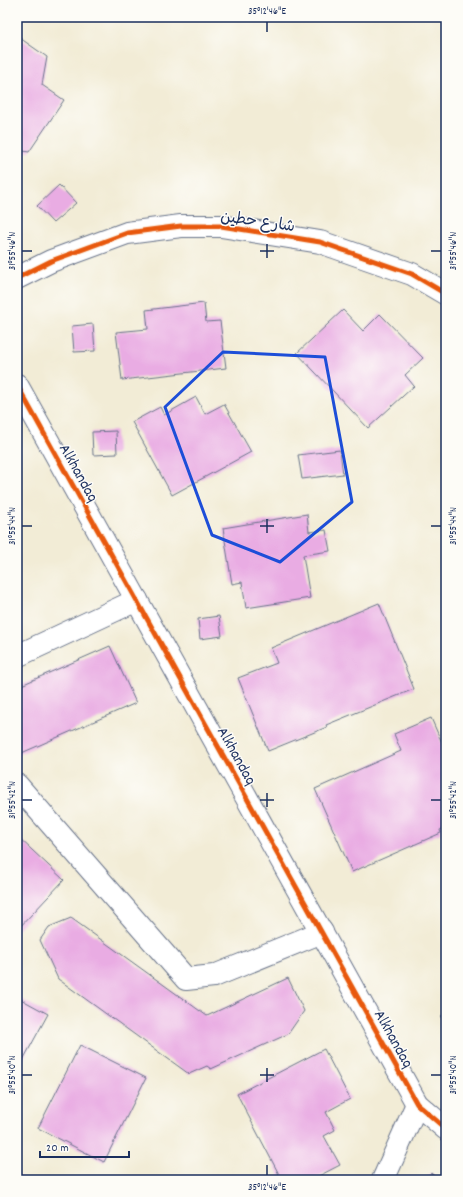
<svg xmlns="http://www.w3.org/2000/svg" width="463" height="1197" font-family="Dekko,'Playpen Sans Arabic',sans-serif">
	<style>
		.building { fill: #e9ace3 }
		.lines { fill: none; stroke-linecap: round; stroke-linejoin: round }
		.minor-casing { stroke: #667188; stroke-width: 24 }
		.minor { stroke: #fff; stroke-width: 22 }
		.cycleway-casing { stroke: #fdfcf7; stroke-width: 8 }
		.cycleway { stroke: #e8590c; stroke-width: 5 }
		.marked { fill: none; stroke: #1d4ed8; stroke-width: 3; stroke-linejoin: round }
		.ticks { fill: none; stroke: #1b2f5e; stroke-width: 1.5 }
		.labels { text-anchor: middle; stroke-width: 3; stroke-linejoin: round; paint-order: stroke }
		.street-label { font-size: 16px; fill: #1b2f5e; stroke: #fdfcf7 }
		.neatline { fill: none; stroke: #1b2f5e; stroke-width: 1.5 }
		.ticks-label { font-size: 10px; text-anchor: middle; fill: #1b2f5e }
	</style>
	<rect width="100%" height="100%" fill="#fdfcf7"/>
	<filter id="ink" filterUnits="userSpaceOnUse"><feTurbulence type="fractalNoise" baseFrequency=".025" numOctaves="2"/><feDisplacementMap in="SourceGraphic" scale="8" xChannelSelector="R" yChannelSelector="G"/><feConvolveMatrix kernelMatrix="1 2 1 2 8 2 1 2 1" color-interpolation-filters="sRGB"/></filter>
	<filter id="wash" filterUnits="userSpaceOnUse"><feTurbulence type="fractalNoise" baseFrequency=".012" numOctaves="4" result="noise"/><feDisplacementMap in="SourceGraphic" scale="16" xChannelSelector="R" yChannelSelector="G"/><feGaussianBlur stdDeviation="0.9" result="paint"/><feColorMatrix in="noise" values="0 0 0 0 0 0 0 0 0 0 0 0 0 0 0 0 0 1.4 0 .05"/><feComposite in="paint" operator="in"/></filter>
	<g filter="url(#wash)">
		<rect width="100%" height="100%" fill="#f2ecd6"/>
		<g id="blocks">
			<!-- building -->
			<g class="building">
				<path d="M 17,36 L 47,57 L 42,85 L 64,100 L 29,152 L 17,150 Z"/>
				<path d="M 59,185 L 76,203 L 53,223 L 37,206 Z"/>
				<path d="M 204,303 L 206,322 L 220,321 L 226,368 L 122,380 L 116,332 L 148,329 L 146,310 Z"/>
				<path d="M 343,310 L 363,331 L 380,314 L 423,358 L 405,375 L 414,386 L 368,428 L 297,353 Z"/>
				<path d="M 93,324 L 95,351 L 74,352 L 72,326 Z"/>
				<path d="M 196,397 L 205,414 L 224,404 L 251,452 L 172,495 L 132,422 L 160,407 L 164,415 Z"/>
				<path d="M 116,431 L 117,454 L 93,455 L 92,432 Z"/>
				<path d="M 340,450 L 343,474 L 302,479 L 298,455 Z"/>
				<path d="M 307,514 L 309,532 L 326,530 L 330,551 L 303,555 L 310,598 L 246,608 L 242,582 L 232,584 L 223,528 Z"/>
				<path d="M 379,603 L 414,689 L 326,725 L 327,727 L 268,751 L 238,678 L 277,663 L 271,648 Z"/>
				<path d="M 219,616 L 222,636 L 200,639 L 198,619 Z"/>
				<path d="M 110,646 L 136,703 L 17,755 L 17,687 Z"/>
				<path d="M 431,718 L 446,752 L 446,827 L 440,830 L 441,833 L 352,872 L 315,789 L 401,751 L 394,734 Z"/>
				<path d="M 17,836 L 64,880 L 17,930 Z"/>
				<path d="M 71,918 L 207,1016 L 288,978 L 304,1011 L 288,1034 L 211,1069 L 207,1066 L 189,1074 L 58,979 L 40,940 L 49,927 Z"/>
				<path d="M 17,997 L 48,1014 L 17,1071 Z"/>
				<path d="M 446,1013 L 446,1023 L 441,1016 Z"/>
				<path d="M 80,1045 L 146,1078 L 104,1162 L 38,1128 Z"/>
				<path d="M 324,1049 L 350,1099 L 326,1112 L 335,1130 L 324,1136 L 340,1165 L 311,1180 L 282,1180 L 237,1094 Z"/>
				<path d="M 431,1173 L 439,1180 L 425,1180 Z"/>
				<path d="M 17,1175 L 28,1180 L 17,1180 Z"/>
			</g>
		</g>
	</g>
	<g filter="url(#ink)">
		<use href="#blocks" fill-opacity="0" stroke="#667188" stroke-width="1"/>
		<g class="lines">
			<!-- minor casing -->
			<g class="minor-casing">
				<g id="minor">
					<path d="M 17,278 L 51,261 L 127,233 L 181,226 L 221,226 L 320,242 L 412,274 L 446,294"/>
					<path d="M 17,385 L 417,1104 L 446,1129"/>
					<path d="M 17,656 L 137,600"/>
					<path d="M 17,785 L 186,979 L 214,976 L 322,932"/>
					<path d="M 383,1180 L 417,1104"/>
				</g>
			</g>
			<!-- minor -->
			<use href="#minor" class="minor"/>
			<!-- cycleway casing -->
			<g class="cycleway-casing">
				<g id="cycleway">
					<path d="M 17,278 L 51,261 L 127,233 L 181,226 L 221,226 L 320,242 L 412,274 L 446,294"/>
					<path d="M 17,385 L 417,1104 L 446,1129"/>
				</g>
			</g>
			<!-- cycleway -->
			<use href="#cycleway" class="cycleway"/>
		</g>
	</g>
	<!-- marked area -->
	<path class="marked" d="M 223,352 L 325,357 L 352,502 L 280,562 L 212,535 L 165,407 Z"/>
	<!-- ticks -->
	<path class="ticks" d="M 267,22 L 267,32M 267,244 L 267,258M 22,251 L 32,251M 260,251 L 274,251M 431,251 L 441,251M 267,519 L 267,533M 22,526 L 32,526M 260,526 L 274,526M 431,526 L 441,526M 267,793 L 267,807M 22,800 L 32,800M 260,800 L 274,800M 431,800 L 441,800M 267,1068 L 267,1082M 22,1075 L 32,1075M 260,1075 L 274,1075M 431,1075 L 441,1075M 267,1165 L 267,1175"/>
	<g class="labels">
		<!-- street labels -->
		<g class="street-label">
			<text transform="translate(258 220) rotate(8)" y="6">شارع حطين</text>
			<text transform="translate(80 472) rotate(61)" y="6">Alkhandaq</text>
			<text transform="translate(238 755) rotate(61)" y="6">Alkhandaq</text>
			<text transform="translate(395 1038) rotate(61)" y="6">Alkhandaq</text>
		</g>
	</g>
	<!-- margin -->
	<rect width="463" height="1197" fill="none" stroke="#fdfcf7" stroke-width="44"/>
	<!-- scale -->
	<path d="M40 1151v6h89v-6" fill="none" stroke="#1b2f5e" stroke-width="2"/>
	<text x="46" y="1151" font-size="12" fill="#1b2f5e" stroke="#fdfcf7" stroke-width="3" paint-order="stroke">20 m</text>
	<rect x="22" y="22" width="419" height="1153" class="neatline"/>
	<g class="ticks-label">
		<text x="267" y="14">35°12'46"E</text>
		<text transform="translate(11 251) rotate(-90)" y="4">31°55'46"N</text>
		<text transform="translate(452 251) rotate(-90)" y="4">31°55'46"N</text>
		<text transform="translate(11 526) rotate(-90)" y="4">31°55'44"N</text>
		<text transform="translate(452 526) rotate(-90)" y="4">31°55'44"N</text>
		<text transform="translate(11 800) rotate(-90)" y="4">31°55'42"N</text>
		<text transform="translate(452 800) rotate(-90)" y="4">31°55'42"N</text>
		<text transform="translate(11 1075) rotate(-90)" y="4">31°55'40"N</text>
		<text transform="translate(452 1075) rotate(-90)" y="4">31°55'40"N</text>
		<text x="267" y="1190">35°12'46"E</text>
	</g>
</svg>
